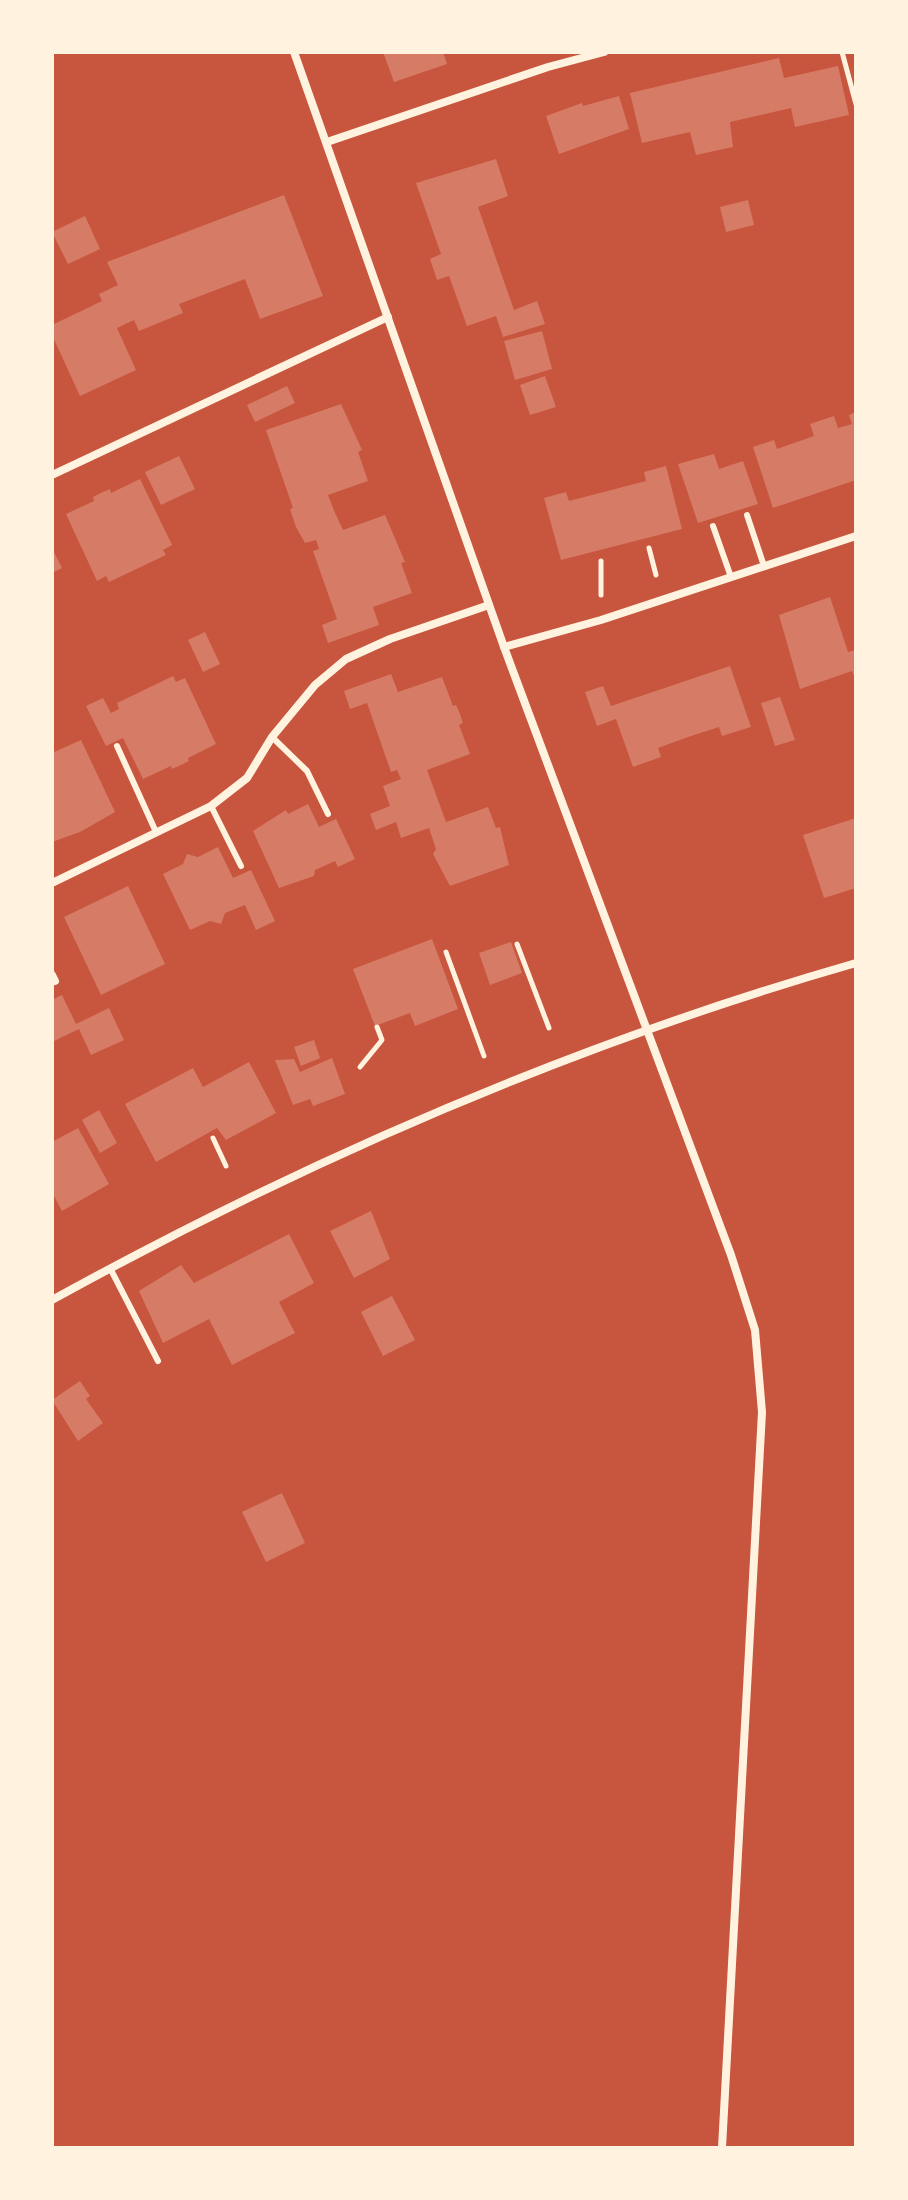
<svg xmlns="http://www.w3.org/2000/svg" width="908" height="2200" font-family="'DejaVu Sans',sans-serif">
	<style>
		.building { fill: #d67c66 }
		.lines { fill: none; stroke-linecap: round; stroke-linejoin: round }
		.path { stroke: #fff3e0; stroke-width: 5 }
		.service { stroke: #fff3e0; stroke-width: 6 }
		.minor { stroke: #fff3e0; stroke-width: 8 }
	</style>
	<rect width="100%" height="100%" fill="#c8553d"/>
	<!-- building -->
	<g class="building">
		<path d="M 383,52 L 443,52 L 447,64 L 394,82 Z"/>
		<path d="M 779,58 L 784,78 L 838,66 L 849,115 L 795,127 L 791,108 L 730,122 L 733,147 L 696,155 L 690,132 L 642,143 L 630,93 Z"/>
		<path d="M 619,96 L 629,129 L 559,154 L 546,116 L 582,103 L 583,106 Z"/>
		<path d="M 496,159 L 508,196 L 478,207 L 514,310 L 537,301 L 545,324 L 503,337 L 496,316 L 467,326 L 449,276 L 437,280 L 430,259 L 441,254 L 416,183 Z"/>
		<path d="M 284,195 L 323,296 L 260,319 L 245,279 L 179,304 L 183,313 L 139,331 L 134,320 L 117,328 L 136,370 L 80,396 L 52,335 L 52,325 L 102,301 L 99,294 L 118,285 L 107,262 Z"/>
		<path d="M 748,200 L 754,225 L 726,232 L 720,207 Z"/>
		<path d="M 85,216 L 100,249 L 68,264 L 52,232 Z"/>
		<path d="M 542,331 L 552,369 L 515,380 L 504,341 Z"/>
		<path d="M 545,376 L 556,407 L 530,415 L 520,385 Z"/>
		<path d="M 287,386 L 295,403 L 255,422 L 247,405 Z"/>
		<path d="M 341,404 L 362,450 L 358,452 L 368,481 L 328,495 L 335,513 L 343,530 L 385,515 L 405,562 L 401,563 L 412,593 L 373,607 L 379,625 L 328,643 L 322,625 L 337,619 L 313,551 L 319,549 L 316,540 L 305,543 L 296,527 L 290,509 L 293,508 L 266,430 Z"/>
		<path d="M 856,412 L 856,480 L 773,508 L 753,447 L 774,440 L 777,449 L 814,436 L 810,424 L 834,416 L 838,428 L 852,424 L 849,415 Z"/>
		<path d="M 714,454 L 719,469 L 743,461 L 758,504 L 698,523 L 678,464 Z"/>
		<path d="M 179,456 L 195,489 L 161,505 L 145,472 Z"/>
		<path d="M 666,466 L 682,529 L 561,560 L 544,498 L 566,492 L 569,501 L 646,481 L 644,472 Z"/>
		<path d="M 140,479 L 172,545 L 163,550 L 166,555 L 109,582 L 106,576 L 97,581 L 66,514 L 94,501 L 93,497 L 101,493 L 110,489 L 111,493 Z"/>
		<path d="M 52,548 L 62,568 L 52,573 Z"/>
		<path d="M 830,597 L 848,652 L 856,650 L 856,680 L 852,671 L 800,689 L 779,615 Z"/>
		<path d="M 205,632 L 220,664 L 203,672 L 188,640 Z"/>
		<path d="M 730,666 L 751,727 L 722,736 L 719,727 L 688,737 L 658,748 L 661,757 L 633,767 L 616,719 L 597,726 L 585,692 L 603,686 L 611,706 Z"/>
		<path d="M 391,674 L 398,692 L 442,677 L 453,706 L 456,705 L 460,714 L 463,723 L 459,725 L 470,754 L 427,770 L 446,822 L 488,807 L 496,828 L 500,827 L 509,865 L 450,886 L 433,854 L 436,849 L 429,828 L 401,838 L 396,822 L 376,830 L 370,814 L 390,806 L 383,786 L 401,779 L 397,770 L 391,772 L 367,703 L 350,709 L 344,691 Z"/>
		<path d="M 173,676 L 176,682 L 185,678 L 216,744 L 188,758 L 189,761 L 181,765 L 172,769 L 171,766 L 143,779 L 123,738 L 106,746 L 86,706 L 103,698 L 111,713 L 119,709 L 117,703 Z"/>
		<path d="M 780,697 L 795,740 L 775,746 L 761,703 Z"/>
		<path d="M 81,740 L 115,812 L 80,832 L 52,842 L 52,753 Z"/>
		<path d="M 308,804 L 319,827 L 336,819 L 355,859 L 338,867 L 335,861 L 315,870 L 314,876 L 279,888 L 253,831 L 286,810 L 288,814 Z"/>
		<path d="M 856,818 L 856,888 L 824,898 L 803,835 Z"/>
		<path d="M 218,847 L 233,878 L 251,870 L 275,921 L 256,930 L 245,905 L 225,913 L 221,924 L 210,921 L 190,930 L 163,874 L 183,864 L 187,854 L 198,857 Z"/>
		<path d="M 128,886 L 165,964 L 101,995 L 64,917 Z"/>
		<path d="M 432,939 L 458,1009 L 415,1026 L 410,1013 L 375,1026 L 353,969 Z"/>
		<path d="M 511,942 L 522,973 L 490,985 L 479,953 Z"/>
		<path d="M 62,995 L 76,1024 L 109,1008 L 124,1040 L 91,1055 L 79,1029 L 52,1042 L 52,1000 Z"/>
		<path d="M 314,1040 L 320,1058 L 301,1066 L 294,1047 Z"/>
		<path d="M 332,1058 L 345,1094 L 313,1106 L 310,1099 L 293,1105 L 275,1060 L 294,1059 L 300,1072 Z"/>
		<path d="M 249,1062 L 276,1113 L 226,1140 L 217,1128 L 156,1162 L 125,1104 L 193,1068 L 203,1087 Z"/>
		<path d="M 99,1110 L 117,1143 L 100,1153 L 82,1120 Z"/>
		<path d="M 78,1128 L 109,1184 L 62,1211 L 52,1192 L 52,1142 Z"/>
		<path d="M 371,1211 L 390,1259 L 354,1278 L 330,1231 Z"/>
		<path d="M 289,1234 L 314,1283 L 279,1302 L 295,1333 L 232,1365 L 209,1319 L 163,1343 L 139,1291 L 181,1265 L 194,1283 Z"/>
		<path d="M 392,1296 L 415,1340 L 383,1356 L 361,1312 Z"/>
		<path d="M 80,1381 L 90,1396 L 86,1399 L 103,1423 L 78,1441 L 52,1400 Z"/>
		<path d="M 282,1493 L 305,1543 L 266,1562 L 242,1512 Z"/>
	</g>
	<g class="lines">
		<!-- path -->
		<g class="path">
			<path d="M 842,52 L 856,104"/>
			<path d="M 649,548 L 656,575"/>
			<path d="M 601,595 L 601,561"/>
			<path d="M 517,944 L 549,1028"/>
			<path d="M 446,952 L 484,1056"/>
			<path d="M 360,1067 L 382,1040 L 377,1027"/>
			<path d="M 213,1138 L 226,1166"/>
		</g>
		<!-- service -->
		<g class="service">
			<path d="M 747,515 L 764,566"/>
			<path d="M 713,526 L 731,577"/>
			<path d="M 272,737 L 307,771 L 328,814"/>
			<path d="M 117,746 L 156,832"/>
			<path d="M 211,806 L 241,866"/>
			<path d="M 110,1268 L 158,1361"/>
		</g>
		<!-- minor -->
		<g class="minor">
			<path d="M 294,52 L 504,647 L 731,1255 L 755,1330 L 762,1412 L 722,2148"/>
			<path d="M 327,142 L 548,67 L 604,52"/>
			<path d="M 52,475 L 388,317"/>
			<path d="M 504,647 L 601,620 L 856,536"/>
			<path d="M 52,883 L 211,806 L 247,778 L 272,737 L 315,685 L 346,659 L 390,639 L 489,605"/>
			<path d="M 52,975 L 55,981"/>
			<path d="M 52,1300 C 306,1160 577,1043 856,963"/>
		</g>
	</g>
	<!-- border -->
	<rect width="908" height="2200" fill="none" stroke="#fff3e0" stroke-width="108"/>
</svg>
